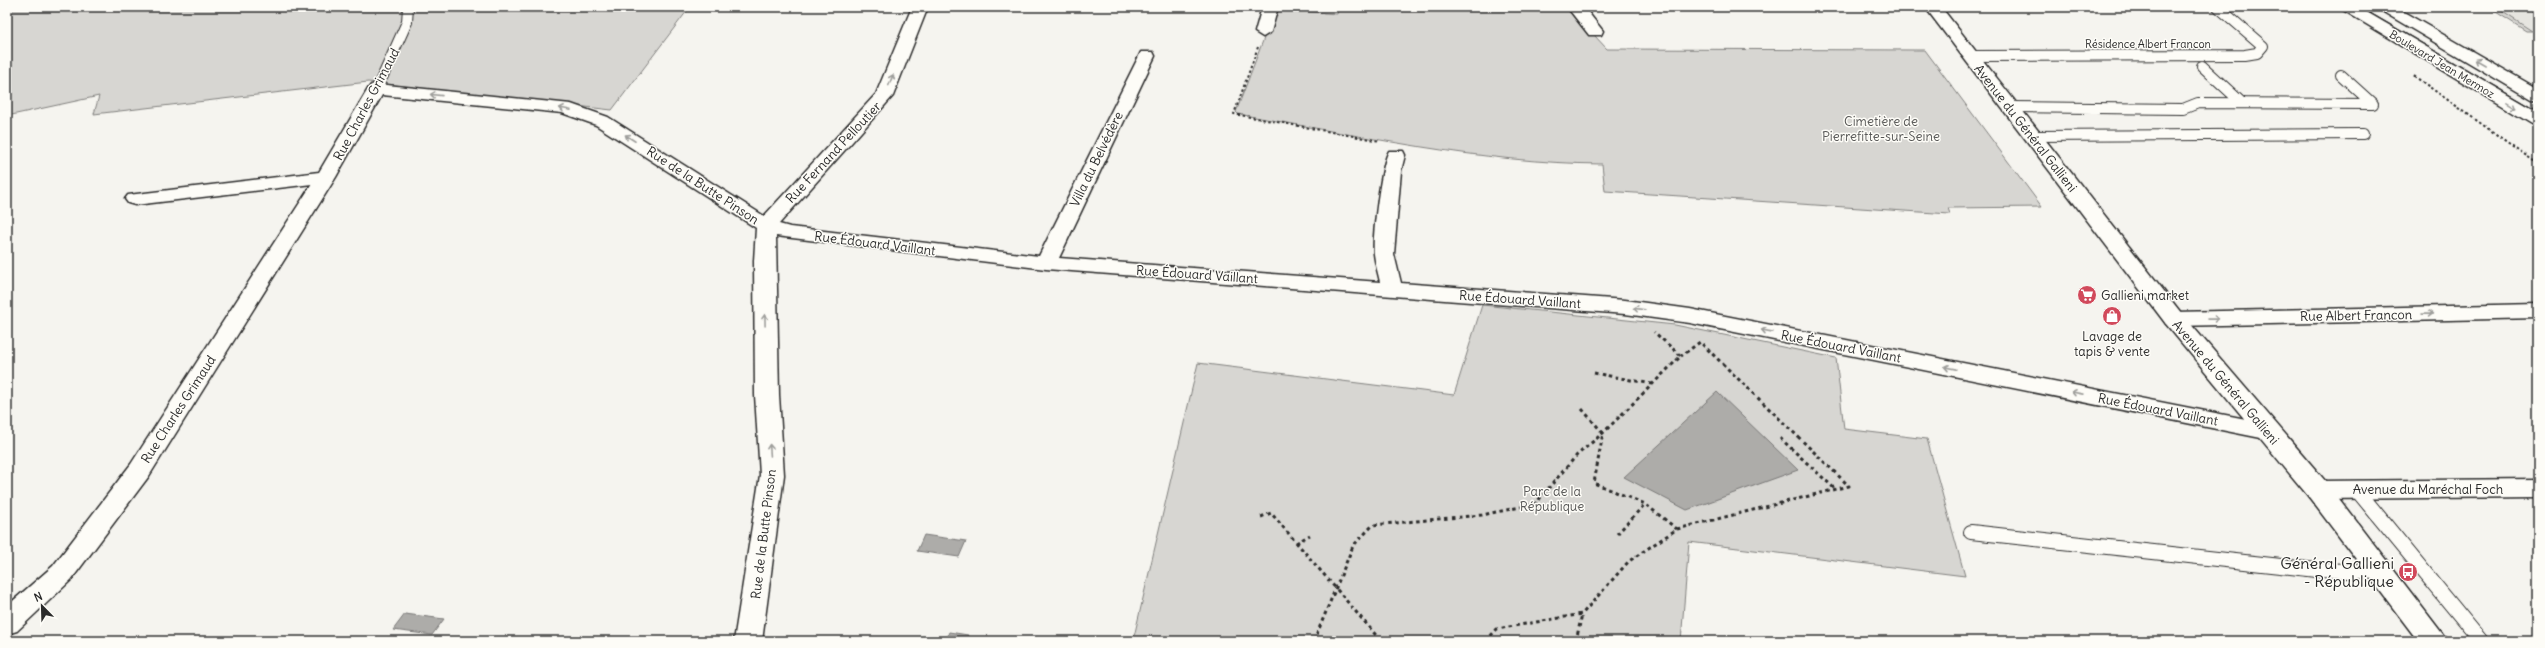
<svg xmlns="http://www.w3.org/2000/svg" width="2545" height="648" font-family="Delius,sans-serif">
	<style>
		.built { fill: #e6e5e0 }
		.green { fill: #d7d6d2; stroke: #81807e }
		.water { fill: #adaca9; stroke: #797877 }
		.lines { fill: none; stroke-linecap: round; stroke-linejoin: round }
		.lane-far1-casing { stroke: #2b2b2b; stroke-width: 12 }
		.lane-casing { stroke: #2b2b2b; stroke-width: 16 }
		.street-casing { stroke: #2b2b2b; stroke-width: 3 }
		.secondary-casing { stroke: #2b2b2b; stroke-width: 3 }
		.primary-casing { stroke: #2b2b2b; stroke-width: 3 }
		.path-far1 { stroke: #2b2b2b; stroke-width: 2; stroke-dasharray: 2.5 2.5; stroke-linecap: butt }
		.path { stroke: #2b2b2b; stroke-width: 3; stroke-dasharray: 3.5 3.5; stroke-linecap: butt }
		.lane-far1 { stroke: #fdfcf7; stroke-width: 10 }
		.lane { stroke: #fdfcf7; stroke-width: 14 }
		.street { fill: #fdfcf7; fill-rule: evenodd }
		.secondary { fill: #fdfcf7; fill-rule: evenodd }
		.primary { fill: #fdfcf7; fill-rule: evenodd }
		.tram { stroke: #2b2b2b; stroke-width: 1 }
		.oneway { stroke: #9e9e9b }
		.labels { text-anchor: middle; stroke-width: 3; stroke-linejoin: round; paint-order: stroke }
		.far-street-label { font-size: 11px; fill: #2b2b2b; stroke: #fdfcf7 }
		.street-label { font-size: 13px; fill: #2b2b2b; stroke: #fdfcf7 }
		.park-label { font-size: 13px; fill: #565655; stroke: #fdfcf7 }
		.poi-label { font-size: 13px; fill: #2b2b2b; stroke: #fdfcf7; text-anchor: start }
		.near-poi-label { font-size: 16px; fill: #2b2b2b; stroke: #fdfcf7; text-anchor: end }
	</style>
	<rect width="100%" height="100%" fill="#f5f4ef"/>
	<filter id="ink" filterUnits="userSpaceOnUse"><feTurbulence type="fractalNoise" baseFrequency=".025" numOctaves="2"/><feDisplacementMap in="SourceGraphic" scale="8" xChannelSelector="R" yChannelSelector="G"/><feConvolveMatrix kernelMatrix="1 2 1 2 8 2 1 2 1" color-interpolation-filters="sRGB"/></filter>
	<g filter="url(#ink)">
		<!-- built -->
		<path class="built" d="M 2488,7 L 2538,7 L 2538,31 L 2526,31 Z"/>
		<!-- green -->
		<g class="green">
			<path d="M 7,7 L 690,7 L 612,110 L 368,82 L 94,114 L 99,96 L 7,116 Z"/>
			<path d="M 1339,7 L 1568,7 L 1607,49 L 1925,50 L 2042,207 L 1948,208 L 1950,214 L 1605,191 L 1602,164 C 1479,163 1358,135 1238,114 L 1236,112 L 1275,9 L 1337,14 Z"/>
			<path d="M 2488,7 L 2495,7 L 2532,31 L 2526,31 Z"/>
			<path d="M 1482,305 L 1675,325 L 1836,358 L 1844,429 L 1927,439 L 1965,576 L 1689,542 L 1681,641 L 1133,641 L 1198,363 L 1454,395 Z"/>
		</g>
		<!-- water -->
		<g class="water">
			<path d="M 1717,392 L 1798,470 L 1687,510 L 1624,477 Z"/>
			<path d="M 924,535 L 966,541 L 959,557 L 917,551 Z"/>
			<path d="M 405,614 L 444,619 L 432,635 L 393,630 Z"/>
			<path d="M 949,632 L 968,635 L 965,641 L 945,641 Z"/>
		</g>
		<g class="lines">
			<!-- lane-far1 casing -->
			<g class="lane-far1-casing">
				<g id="lane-far1">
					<path d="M 1970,56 L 2245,55 L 2257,53 L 2263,46 L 2218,7"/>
					<path d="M 2202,66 L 2242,103"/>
					<path d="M 377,89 L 407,22 L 408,7"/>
					<path d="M 2010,107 L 2183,109 L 2198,103 L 2373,104 L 2341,75"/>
					<path d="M 2032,136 L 2363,134"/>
				</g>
			</g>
			<!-- lane casing -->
			<g class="lane-casing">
				<g id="lane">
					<path d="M 2356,489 L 2481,641"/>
					<path d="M 1971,532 L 2317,570 L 2381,572"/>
				</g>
			</g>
			<!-- street casing -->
			<g class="street-casing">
				<g id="street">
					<path d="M 912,7 L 928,7 L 893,96 L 779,224 L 790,227 L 1039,256 L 1141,52 L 1153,52 L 1155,56 L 1059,258 L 1380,282 C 1378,273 1375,263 1374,254 C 1372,237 1381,164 1389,151 L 1403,151 L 1405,155 L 1401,171 L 1394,254 L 1401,283 L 1625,300 L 1690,309 L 2266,423 L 2274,425 L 2278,431 L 2274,437 L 2266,439 L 1690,323 L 1625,314 L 1046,269 L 776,236 L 779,395 L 784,475 L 762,641 L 734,641 L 760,475 L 755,395 L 754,261 L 756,228 L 596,125 L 562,113 L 382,95 L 336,177 L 149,476 L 71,580 L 17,631 L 7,634 L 7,606 L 53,566 L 131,464 L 312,184 L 135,205 L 128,203 L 125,199 L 128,195 L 319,172 L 368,89 L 371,85 L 377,84 L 571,104 L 608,117 L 764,216 L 876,94 Z"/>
					<path d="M 1262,7 L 1278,7 L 1271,32 L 1263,37 L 1255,32 Z"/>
					<path d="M 1567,7 L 1584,7 L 1603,31 L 1601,35 L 1589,35 Z"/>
					<path d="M 2538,304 L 2538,318 L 2174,326 L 2166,324 L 2163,319 L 2166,314 L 2174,312 Z"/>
					<path d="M 2538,479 L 2538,497 L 2318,499 L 2309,497 L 2305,490 L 2309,483 L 2318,481 Z"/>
				</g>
			</g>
			<!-- secondary casing -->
			<g class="secondary-casing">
				<path id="secondary" d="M 1925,7 L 1941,7 L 2182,314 L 2327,483 L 2448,641 L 2418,641 L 2309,497 L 2166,324 Z"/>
			</g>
			<!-- primary casing -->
			<g class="primary-casing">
				<g id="primary">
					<path d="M 2338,7 L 2358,7 L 2538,112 L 2538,125 L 2532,124 Z"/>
					<path d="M 2375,7 L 2395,7 L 2538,89 L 2538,101 L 2532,100 Z"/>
				</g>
			</g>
			<!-- path-far1 -->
			<g class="path-far1">
				<path d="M 1258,47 L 1234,114 L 1380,141"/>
				<path d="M 2414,76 L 2538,164"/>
			</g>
			<!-- path -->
			<g class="path">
				<path d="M 1594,373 L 1652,384"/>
				<path d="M 1582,409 L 1603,433 L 1594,483 L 1645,504 L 1677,529"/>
				<path d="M 1780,438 L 1835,489"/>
				<path d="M 1261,517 L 1271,513 L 1381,641"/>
				<path d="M 1617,534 L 1645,504"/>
				<path d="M 1296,543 L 1310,535"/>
				<path d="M 1314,641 L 1353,546 L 1373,525 L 1482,515 L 1535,504 L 1577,455 L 1603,433 L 1681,356 L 1654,332"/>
				<path d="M 1486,641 L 1497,629 L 1582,614 L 1629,561 L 1677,529 L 1849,486 L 1700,342 L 1681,356"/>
				<path d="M 1576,641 L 1582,614"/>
			</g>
			<!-- lane-far1 -->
			<use href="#lane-far1" class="lane-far1"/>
			<!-- lane -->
			<use href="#lane" class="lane"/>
			<!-- street -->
			<use href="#street" class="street"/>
			<!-- secondary -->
			<use href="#secondary" class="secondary"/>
			<!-- primary -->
			<use href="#primary" class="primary"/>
			<!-- tram -->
			<path class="tram" d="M 2360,7 L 2538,111"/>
		</g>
		<!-- one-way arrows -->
		<defs><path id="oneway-shaft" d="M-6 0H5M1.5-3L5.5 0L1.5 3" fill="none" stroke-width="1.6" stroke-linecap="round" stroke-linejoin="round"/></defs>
		<g class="oneway">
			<use href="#oneway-shaft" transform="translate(2480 62) rotate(-150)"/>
			<use href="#oneway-shaft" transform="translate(891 80) rotate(-68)"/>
			<use href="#oneway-shaft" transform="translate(436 95) rotate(-174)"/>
			<use href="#oneway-shaft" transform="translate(2512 105) rotate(31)"/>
			<use href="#oneway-shaft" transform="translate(565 109) rotate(-168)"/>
			<use href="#oneway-shaft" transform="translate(630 138) rotate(-147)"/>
			<use href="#oneway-shaft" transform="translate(1639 309) rotate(-173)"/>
			<use href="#oneway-shaft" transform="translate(2427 314) rotate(-1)"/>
			<use href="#oneway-shaft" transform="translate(2213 319) rotate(-1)"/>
			<use href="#oneway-shaft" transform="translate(765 320) rotate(-91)"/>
			<use href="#oneway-shaft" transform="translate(1767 331) rotate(-169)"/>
			<use href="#oneway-shaft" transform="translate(1950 368) rotate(-169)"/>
			<use href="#oneway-shaft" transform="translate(2077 393) rotate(-169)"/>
			<use href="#oneway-shaft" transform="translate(770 450) rotate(-94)"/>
		</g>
	</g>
	<!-- icons -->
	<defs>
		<g id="supermarket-disc" transform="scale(1)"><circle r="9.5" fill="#d1495b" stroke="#fdfcf7"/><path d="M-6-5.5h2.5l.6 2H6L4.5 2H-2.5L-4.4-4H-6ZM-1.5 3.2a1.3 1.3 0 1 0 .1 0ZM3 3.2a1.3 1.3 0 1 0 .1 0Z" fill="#fff"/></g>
		<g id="shop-disc" transform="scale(1)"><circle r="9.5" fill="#d1495b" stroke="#fdfcf7"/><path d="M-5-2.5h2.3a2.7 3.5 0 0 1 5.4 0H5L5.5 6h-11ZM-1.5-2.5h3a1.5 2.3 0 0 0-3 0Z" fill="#fff"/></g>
		<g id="bus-disc" transform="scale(1)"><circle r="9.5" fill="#d1495b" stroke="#fdfcf7"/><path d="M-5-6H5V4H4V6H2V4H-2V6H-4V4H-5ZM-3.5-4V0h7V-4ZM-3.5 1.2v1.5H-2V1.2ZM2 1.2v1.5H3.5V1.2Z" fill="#fff"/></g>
	</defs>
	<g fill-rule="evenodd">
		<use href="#supermarket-disc" x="2087" y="295"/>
		<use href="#shop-disc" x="2112" y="316"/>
		<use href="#bus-disc" x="2408" y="572"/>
	</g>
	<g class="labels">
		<!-- far-street labels -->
		<g class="far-street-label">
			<text x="2148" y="48">Résidence Albert Francon</text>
			<text transform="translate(2442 64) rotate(31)" y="4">Boulevard Jean Mermoz</text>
		</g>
		<!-- street labels -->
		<g class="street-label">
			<text transform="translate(366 104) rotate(-62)" y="5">Rue Charles Grimaud</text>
			<text transform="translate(2026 128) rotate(52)" y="5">Avenue du Général Gallieni</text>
			<text transform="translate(833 152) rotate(-47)" y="5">Rue Fernand Pelloutier</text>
			<text transform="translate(1096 159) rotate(-64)" y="5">Villa du Belvédère</text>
			<text transform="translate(703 185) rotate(33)" y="5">Rue de la Butte Pinson</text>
			<text transform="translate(875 243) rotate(7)" y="5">Rue Édouard Vaillant</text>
			<text transform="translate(1197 274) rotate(4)" y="5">Rue Édouard Vaillant</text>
			<text transform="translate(1520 299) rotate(4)" y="5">Rue Édouard Vaillant</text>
			<text transform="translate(2356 315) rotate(-1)" y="5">Rue Albert Francon</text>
			<text transform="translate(1841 346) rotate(11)" y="5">Rue Édouard Vaillant</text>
			<text transform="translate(2226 382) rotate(50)" y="5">Avenue du Général Gallieni</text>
			<text transform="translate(178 409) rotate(-57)" y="5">Rue Charles Grimaud</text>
			<text transform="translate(2158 409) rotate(11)" y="5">Rue Édouard Vaillant</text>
			<text x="2428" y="494">Avenue du Maréchal Foch</text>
			<text transform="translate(763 534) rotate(-83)" y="5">Rue de la Butte Pinson</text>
		</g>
		<!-- park labels -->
		<g class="park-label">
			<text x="1881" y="126">Cimetière de<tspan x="1881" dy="15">Pierrefitte-sur-Seine</tspan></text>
			<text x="1552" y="496">Parc de la<tspan x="1552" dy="15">République</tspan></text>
		</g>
		<!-- poi labels -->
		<g class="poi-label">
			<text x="2101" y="300">Gallieni market</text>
			<text x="2112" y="341" text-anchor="middle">Lavage de<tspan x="2112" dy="15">tapis &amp; vente</tspan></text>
		</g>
		<!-- near-poi labels -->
		<g class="near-poi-label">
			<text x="2394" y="569">Général Gallieni<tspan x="2394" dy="18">- République</tspan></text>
		</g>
	</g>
	<!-- margin -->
	<rect width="2545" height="648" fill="none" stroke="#fdfcf7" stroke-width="24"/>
	<rect x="12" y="12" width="2521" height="624" fill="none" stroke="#2b2b2b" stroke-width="1.5" filter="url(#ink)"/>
	<!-- north arrow -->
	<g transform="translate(42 606) rotate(337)" stroke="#fdfcf7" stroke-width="3" paint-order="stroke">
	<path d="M0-3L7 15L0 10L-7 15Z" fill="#2b2b2b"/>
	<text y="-6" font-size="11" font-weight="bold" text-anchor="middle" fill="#2b2b2b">N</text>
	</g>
</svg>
